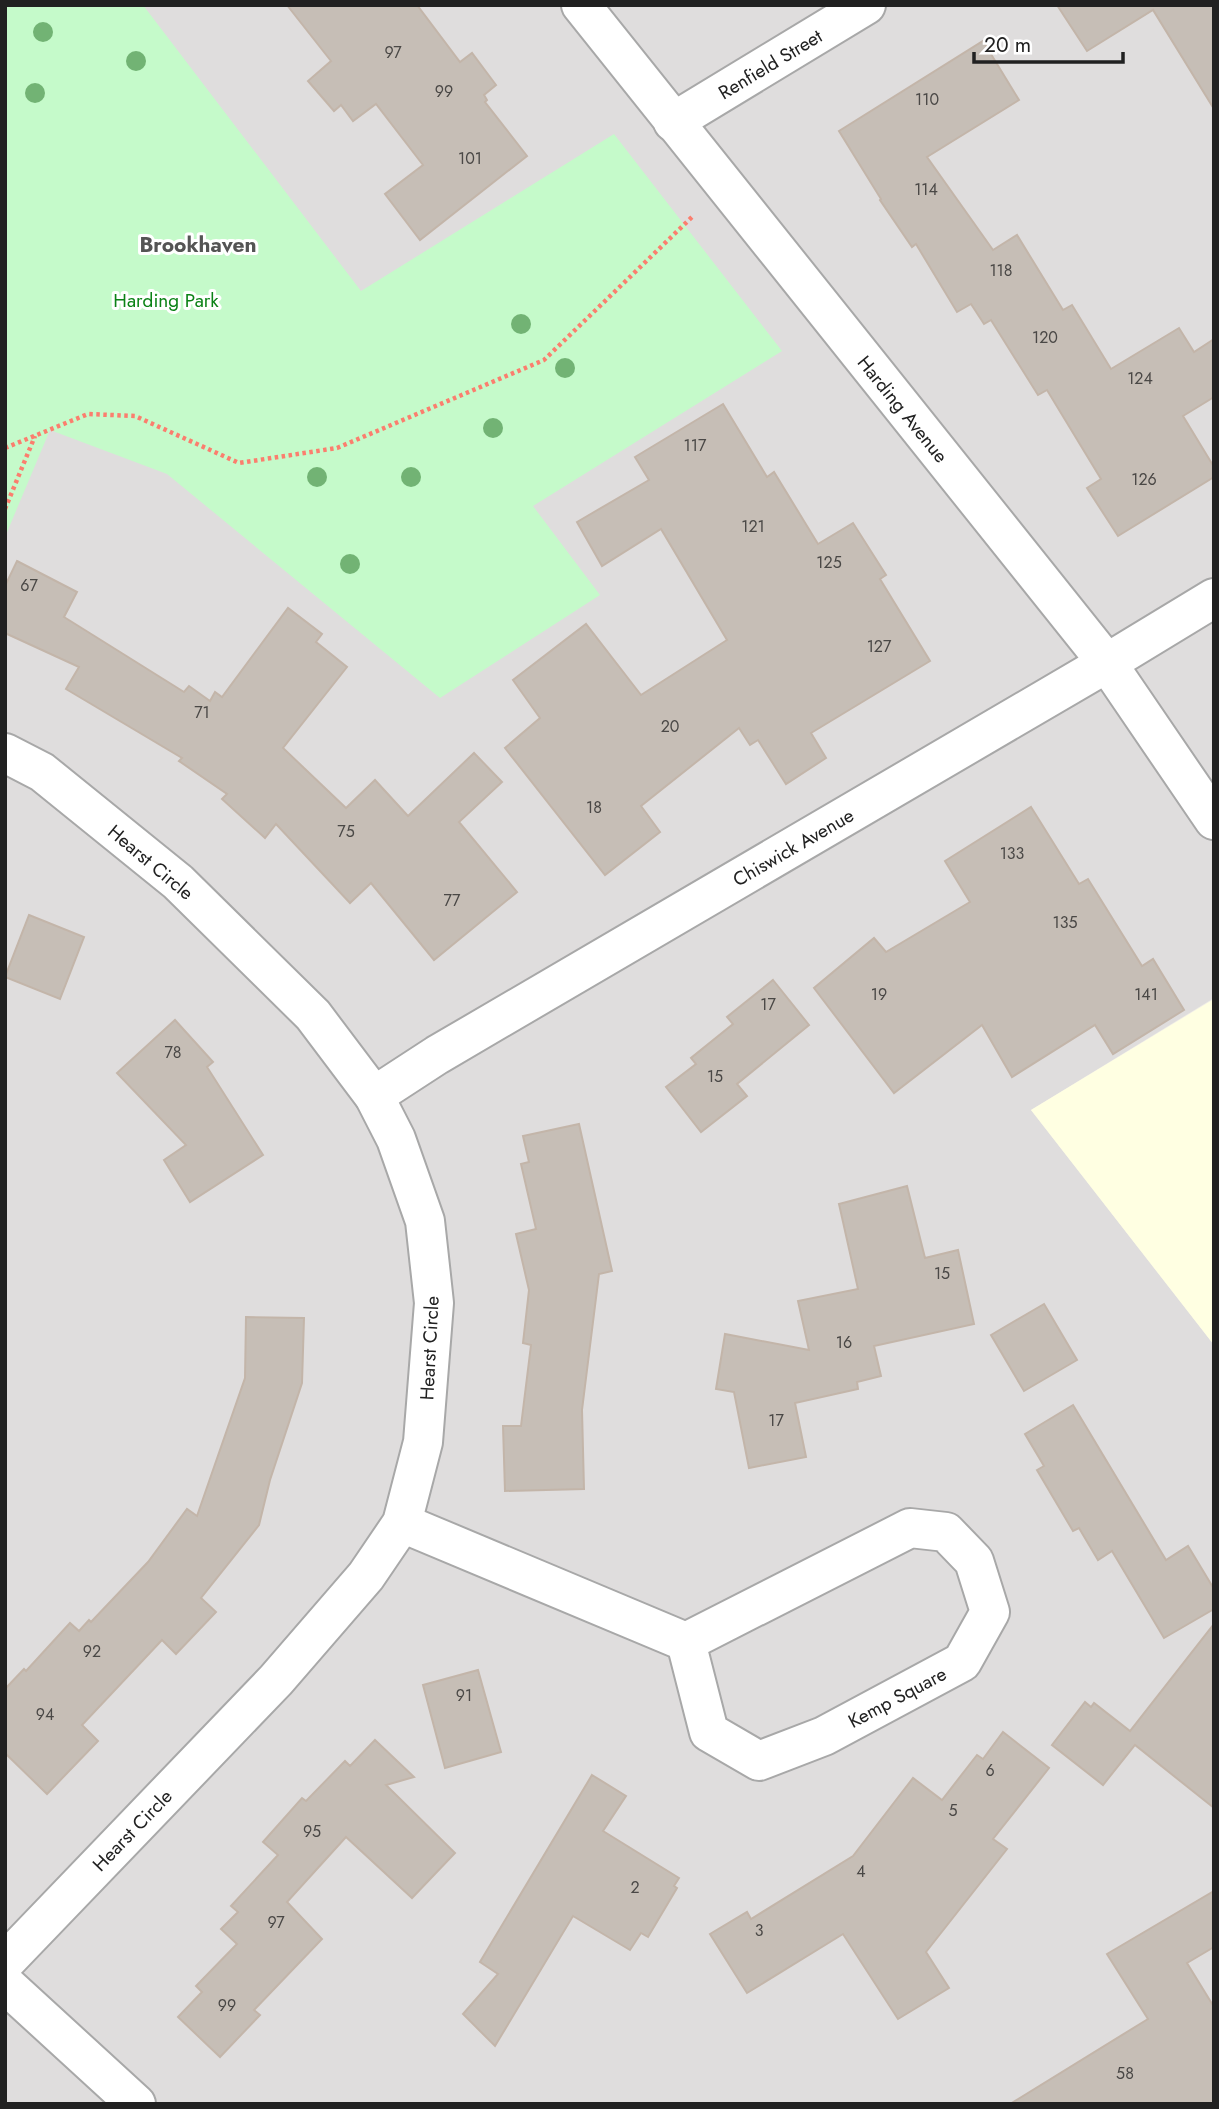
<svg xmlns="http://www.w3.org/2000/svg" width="1219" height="2109" font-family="Jost,sans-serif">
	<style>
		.residential { fill: #dfdddd }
		.education { fill: #ffffe2 }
		.park { fill: #c5faca }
		.building { fill: #c6beb6; stroke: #c3b5a9; stroke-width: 2 }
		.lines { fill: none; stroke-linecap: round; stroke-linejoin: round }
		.street-casing { stroke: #a8a8a8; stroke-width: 42 }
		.path { stroke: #fb7e6e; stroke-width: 4.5; stroke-dasharray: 3.5 3.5; stroke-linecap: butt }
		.street { stroke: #fff; stroke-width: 38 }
		.tree { fill: #72b374 }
		.labels { text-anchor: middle; stroke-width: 6; stroke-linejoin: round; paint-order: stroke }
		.number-label { font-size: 16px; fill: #4a4846 }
		.street-label { font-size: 19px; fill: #212121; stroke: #fff }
		.park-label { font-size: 19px; fill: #0b8216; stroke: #fff }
		.neighbourhood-label { font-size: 21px; font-weight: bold; fill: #545454; stroke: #fff }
	</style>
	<rect width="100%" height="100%" fill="#f1eee7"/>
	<!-- residential -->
	<path class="residential" d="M 5,5 L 1214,5 L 1214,998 L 1031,1110 L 1214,1345 L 1214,2104 L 5,2104 Z"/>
	<!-- education -->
	<path class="education" d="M 1214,999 L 1214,1345 L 1031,1110 Z"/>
	<!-- park -->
	<path class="park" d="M 5,5 L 143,5 L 361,291 L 614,134 L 782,351 L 533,506 L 600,595 L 440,698 L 167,474 L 50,430 L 5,537 Z"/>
	<!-- building -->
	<g class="building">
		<path d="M 287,5 L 417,5 L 460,62 L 472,53 L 496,85 L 484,95 L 487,100 L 485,102 L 527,156 L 420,240 L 385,194 L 423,165 L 376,104 L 353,121 L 341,105 L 334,111 L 308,81 L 331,61 Z"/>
		<path d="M 1057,5 L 1214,5 L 1214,109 L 1153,10 L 1087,51 Z"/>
		<path d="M 983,41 L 1019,100 L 927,157 L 993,250 L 1017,235 L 1063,310 L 1072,305 L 1111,369 L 1179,328 L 1194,352 L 1214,339 L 1214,397 L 1183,416 L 1214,467 L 1214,477 L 1118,536 L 1087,488 L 1101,479 L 1047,390 L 1038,395 L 991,320 L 984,324 L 971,304 L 957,312 L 916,244 L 912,247 L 880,200 L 881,199 L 839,131 Z"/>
		<path d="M 723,404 L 767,477 L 774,472 L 818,544 L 853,523 L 886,575 L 880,579 L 930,661 L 811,733 L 826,758 L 786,784 L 758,740 L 750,745 L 739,728 L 641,806 L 660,832 L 605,875 L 505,748 L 540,718 L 513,680 L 586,624 L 641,695 L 727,640 L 661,529 L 602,566 L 577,522 L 649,480 L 635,457 Z"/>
		<path d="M 17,561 L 77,592 L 64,617 L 184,692 L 189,686 L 210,701 L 215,692 L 222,697 L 288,608 L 322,634 L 316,642 L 347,667 L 283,748 L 346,808 L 375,780 L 408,816 L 474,753 L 502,782 L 459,822 L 517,892 L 434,960 L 371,883 L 350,903 L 276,824 L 265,838 L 222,799 L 227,794 L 179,761 L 182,758 L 66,689 L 79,667 L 5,633 L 5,586 Z"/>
		<path d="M 1031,807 L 1079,884 L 1088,879 L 1142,966 L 1153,959 L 1184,1010 L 1113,1054 L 1095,1025 L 1012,1077 L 982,1025 L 894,1093 L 814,988 L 874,938 L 886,952 L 970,902 L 945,861 Z"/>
		<path d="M 29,915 L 84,937 L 60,999 L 5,977 Z"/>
		<path d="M 773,980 L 809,1025 L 737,1084 L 747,1096 L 701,1132 L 666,1087 L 696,1064 L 691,1058 L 733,1024 L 727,1017 Z"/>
		<path d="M 175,1020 L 213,1062 L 207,1067 L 263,1155 L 190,1202 L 164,1160 L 186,1145 L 117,1073 Z"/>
		<path d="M 579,1124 L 612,1271 L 599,1274 L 582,1410 L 584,1489 L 505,1491 L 503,1426 L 521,1426 L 531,1345 L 523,1343 L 529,1290 L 516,1234 L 536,1229 L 521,1164 L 529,1162 L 523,1136 Z"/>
		<path d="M 907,1186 L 925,1258 L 958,1250 L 974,1324 L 874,1346 L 881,1376 L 857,1382 L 858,1389 L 795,1403 L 806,1457 L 749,1468 L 734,1392 L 716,1389 L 725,1334 L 809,1350 L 798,1301 L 858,1289 L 839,1204 Z"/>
		<path d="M 1044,1304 L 1077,1360 L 1024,1391 L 991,1335 Z"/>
		<path d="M 246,1317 L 304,1318 L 302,1383 L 270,1480 L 259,1525 L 201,1598 L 216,1612 L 176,1654 L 162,1640 L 82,1725 L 98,1741 L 47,1794 L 5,1753 L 5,1689 L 24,1669 L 26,1671 L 70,1623 L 79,1631 L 89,1620 L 91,1622 L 148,1562 L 187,1509 L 197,1516 L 245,1378 Z"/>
		<path d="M 1073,1405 L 1166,1560 L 1188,1546 L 1214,1589 L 1214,1609 L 1164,1638 L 1112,1551 L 1098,1560 L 1079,1528 L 1073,1531 L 1037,1470 L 1044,1466 L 1025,1434 Z"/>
		<path d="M 1214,1624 L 1214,1808 L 1135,1745 L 1103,1785 L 1052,1745 L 1085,1702 L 1091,1707 L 1094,1703 L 1130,1731 Z"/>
		<path d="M 478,1670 L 501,1752 L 445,1768 L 423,1685 Z"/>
		<path d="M 1003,1732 L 1049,1768 L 993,1839 L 1007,1849 L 926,1952 L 949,1988 L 898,2019 L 843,1934 L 747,1993 L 710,1934 L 747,1912 L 751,1919 L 853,1856 L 913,1778 L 942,1800 L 977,1755 L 983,1759 Z"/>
		<path d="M 375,1740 L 414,1777 L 386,1785 L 455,1853 L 412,1898 L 346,1837 L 287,1902 L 322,1939 L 254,2010 L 260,2015 L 220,2057 L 178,2017 L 202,1992 L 196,1986 L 237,1944 L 221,1929 L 238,1912 L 231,1906 L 278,1855 L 263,1842 L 302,1798 L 306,1801 L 345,1761 L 350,1766 Z"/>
		<path d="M 592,1775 L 626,1796 L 603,1831 L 679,1878 L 674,1886 L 677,1888 L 648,1937 L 641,1933 L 630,1950 L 573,1916 L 495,2046 L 463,2014 L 498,1974 L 480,1962 Z"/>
		<path d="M 1214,1891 L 1214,1947 L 1187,1963 L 1214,2007 L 1214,2104 L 1010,2104 L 1148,2019 L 1107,1954 Z"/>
	</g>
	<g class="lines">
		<!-- street casing -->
		<g class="street-casing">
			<g id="street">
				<path d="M 581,5 L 1107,663 L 1214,820"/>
				<path d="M 673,122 L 866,5"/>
				<path d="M 5,753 L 42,772 L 178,882 L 313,1015 L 374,1096 L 396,1139 L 425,1221 L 434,1303 L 423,1442 L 402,1523 L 366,1576 L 276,1680 L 5,1962"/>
				<path d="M 374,1096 L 437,1055 L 1107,663 L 1214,598"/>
				<path d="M 402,1523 L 686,1642 L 910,1528 L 946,1532 L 974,1561 L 990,1612 L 962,1662 L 824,1736 L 759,1761 L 709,1732 L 686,1642"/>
				<path d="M 5,1984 L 136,2104"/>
			</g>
		</g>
		<!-- path -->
		<g class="path">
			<path d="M 5,448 L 88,414 L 135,416 L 239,463 L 337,448 L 544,360 L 693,216"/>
			<path d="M 5,509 L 35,436"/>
		</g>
		<!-- street -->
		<use href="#street" class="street"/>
	</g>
	<!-- trees -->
	<g class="tree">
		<circle cx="43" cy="32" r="10"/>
		<circle cx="136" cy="61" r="10"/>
		<circle cx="35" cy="93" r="10"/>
		<circle cx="521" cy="324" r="10"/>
		<circle cx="565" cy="368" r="10"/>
		<circle cx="493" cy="428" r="10"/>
		<circle cx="317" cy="477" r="10"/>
		<circle cx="411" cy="477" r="10"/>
		<circle cx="350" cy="564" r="10"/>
	</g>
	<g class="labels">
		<!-- number labels -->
		<g class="number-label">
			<text x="393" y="58">97</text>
			<text x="444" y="97">99</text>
			<text x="927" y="105">110</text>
			<text x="470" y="164">101</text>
			<text x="926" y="195">114</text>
			<text x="1001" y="276">118</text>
			<text x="1045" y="343">120</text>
			<text x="1140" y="384">124</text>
			<text x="695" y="451">117</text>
			<text x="1144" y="485">126</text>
			<text x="753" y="532">121</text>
			<text x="829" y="568">125</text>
			<text x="29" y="591">67</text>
			<text x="879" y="652">127</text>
			<text x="202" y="718">71</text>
			<text x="670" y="732">20</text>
			<text x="594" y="813">18</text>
			<text x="346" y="837">75</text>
			<text x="1012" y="859">133</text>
			<text x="452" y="906">77</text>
			<text x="1065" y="928">135</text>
			<text x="879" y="1000">19</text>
			<text x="1146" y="1000">141</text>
			<text x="768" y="1010">17</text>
			<text x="173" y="1058">78</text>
			<text x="715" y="1082">15</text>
			<text x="942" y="1279">15</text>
			<text x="844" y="1348">16</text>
			<text x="776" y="1426">17</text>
			<text x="92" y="1657">92</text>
			<text x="464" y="1701">91</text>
			<text x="45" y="1720">94</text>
			<text x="990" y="1776">6</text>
			<text x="953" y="1816">5</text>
			<text x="312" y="1837">95</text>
			<text x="861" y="1877">4</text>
			<text x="635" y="1893">2</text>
			<text x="276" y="1928">97</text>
			<text x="759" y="1936">3</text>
			<text x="227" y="2011">99</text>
			<text x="1125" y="2079">58</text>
		</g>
		<!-- street labels -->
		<g class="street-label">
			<text transform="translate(770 64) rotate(-31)" y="7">Renfield Street</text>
			<text transform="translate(903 409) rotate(51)" y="7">Harding Avenue</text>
			<text transform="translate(793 847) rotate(-30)" y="7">Chiswick Avenue</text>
			<text transform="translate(151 862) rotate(40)" y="7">Hearst Circle</text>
			<text transform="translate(429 1348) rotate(-87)" y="7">Hearst Circle</text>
			<text transform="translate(897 1697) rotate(-28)" y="7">Kemp Square</text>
			<text transform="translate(132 1830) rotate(-46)" y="7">Hearst Circle</text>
		</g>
		<!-- park labels -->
		<g class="park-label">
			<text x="166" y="307">Harding Park</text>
		</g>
		<!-- neighbourhood labels -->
		<g class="neighbourhood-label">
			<text x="198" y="252">Brookhaven</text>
		</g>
	</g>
	<!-- border -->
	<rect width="1219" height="2109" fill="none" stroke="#212121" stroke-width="14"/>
	<!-- scale -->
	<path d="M974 52v10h149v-10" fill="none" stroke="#212121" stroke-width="3.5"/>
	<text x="984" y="52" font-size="21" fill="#212121" stroke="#ffffff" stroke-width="5" paint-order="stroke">20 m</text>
</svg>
